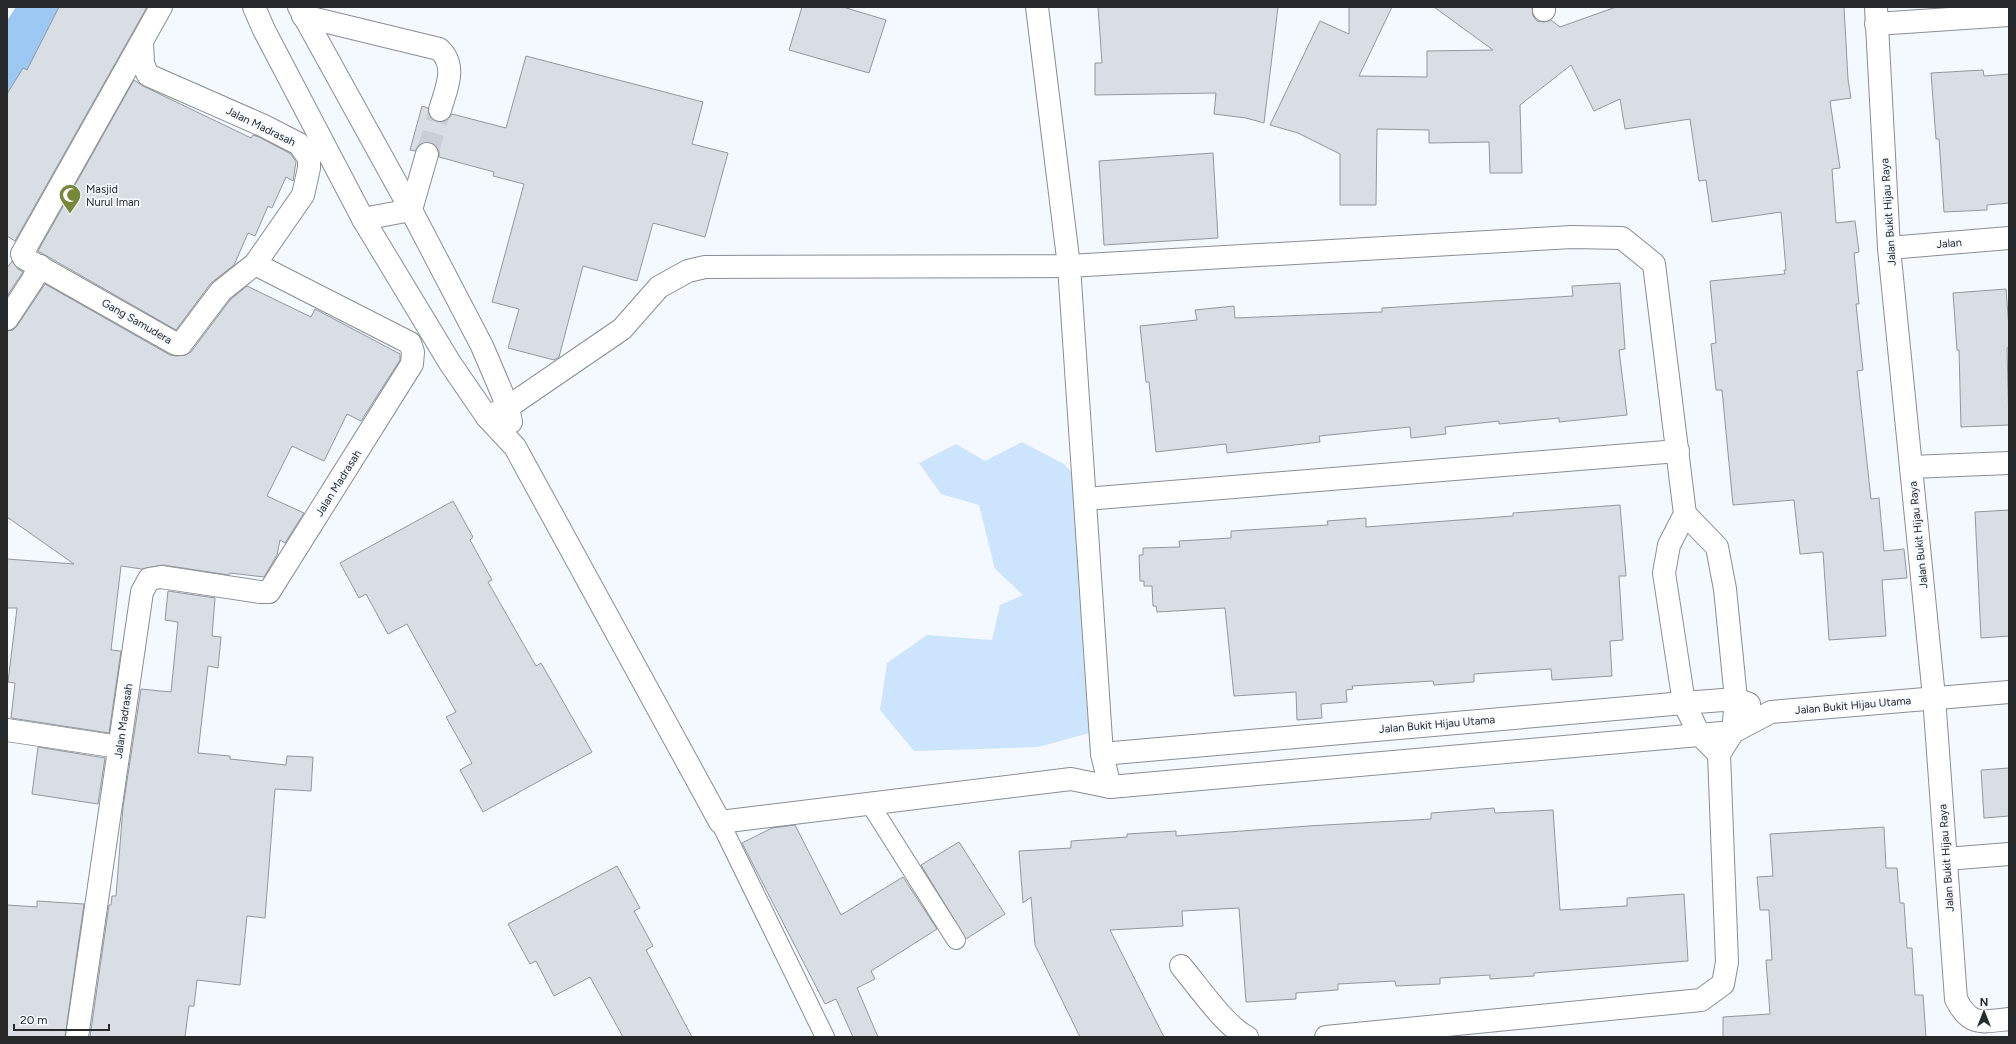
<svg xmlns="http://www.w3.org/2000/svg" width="2016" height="1044" font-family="Figtree,sans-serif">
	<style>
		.green { fill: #cde5fc }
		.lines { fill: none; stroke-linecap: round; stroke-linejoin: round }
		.river { stroke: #9bc9f3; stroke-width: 57 }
		.building { fill: #d8dee4; stroke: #93989e }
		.street-tunnel { stroke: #cacfd5; stroke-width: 22; stroke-dasharray: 22 11; stroke-linecap: butt }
		.lane-casing { stroke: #898e94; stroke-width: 20 }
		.street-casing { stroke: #898e94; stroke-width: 24 }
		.lane { stroke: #fff; stroke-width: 18 }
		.street { stroke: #fff; stroke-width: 22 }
		.labels { text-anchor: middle; stroke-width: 3.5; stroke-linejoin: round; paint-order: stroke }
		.street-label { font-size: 11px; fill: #27292b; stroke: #f3f9ff }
		.poi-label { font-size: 11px; fill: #27292b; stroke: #f3f9ff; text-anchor: start }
	</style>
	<rect width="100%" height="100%" fill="#f3f9ff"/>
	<!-- green -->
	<path class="green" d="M 1022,442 L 1064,464 L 1081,483 L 1092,703 L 1090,733 L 1038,747 L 914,751 L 880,710 L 887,663 L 927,635 L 992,640 L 1000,605 L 1023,595 L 995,569 L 979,505 L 941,494 L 919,463 L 956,444 L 985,461 Z"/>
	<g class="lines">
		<!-- river -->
		<path class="river" d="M 7,73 L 50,7"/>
	</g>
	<!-- building -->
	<g class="building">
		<path d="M 59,7 L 147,7 L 15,241 L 7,236 L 7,94 L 23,68 L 27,70 Z"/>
		<path d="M 802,7 L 843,7 L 886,20 L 869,73 L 789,50 Z"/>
		<path d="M 1098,7 L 1278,7 L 1264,123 L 1246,118 L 1214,114 L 1216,93 L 1095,95 L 1095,63 L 1102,63 Z"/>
		<path d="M 1349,7 L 1392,7 L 1359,76 L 1427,77 L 1427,51 L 1493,50 L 1434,7 L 1532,7 L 1533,16 L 1537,21 L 1544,22 L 1551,20 L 1560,27 L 1616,7 L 1844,7 L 1848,79 L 1851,98 L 1830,101 L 1840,168 L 1832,169 L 1836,223 L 1855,221 L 1859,252 L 1854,253 L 1859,304 L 1856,304 L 1863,370 L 1857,371 L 1871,499 L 1879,498 L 1884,551 L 1904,549 L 1907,578 L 1882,580 L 1886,636 L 1829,640 L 1823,552 L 1800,554 L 1794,500 L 1733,505 L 1722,390 L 1716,390 L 1711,344 L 1716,343 L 1710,281 L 1785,274 L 1784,270 L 1786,270 L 1781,212 L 1712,222 L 1706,180 L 1699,181 L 1690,119 L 1625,129 L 1620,99 L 1594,111 L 1571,65 L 1520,105 L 1522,173 L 1490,173 L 1489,142 L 1429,143 L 1429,130 L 1377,129 L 1376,205 L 1340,205 L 1340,154 L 1298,133 L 1270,125 L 1320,21 L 1349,34 Z"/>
		<path d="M 526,56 L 703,102 L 692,144 L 728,153 L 705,237 L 653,223 L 637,281 L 583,266 L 559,357 L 554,360 L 508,348 L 519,309 L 492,302 L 524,184 L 493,176 L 494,172 L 439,157 L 439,151 L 436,145 L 431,142 L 424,142 L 419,145 L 415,151 L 410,150 L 422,106 L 428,108 L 431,118 L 437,122 L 443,122 L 448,119 L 452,114 L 506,128 Z"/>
		<path d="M 1983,70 L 1984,76 L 2009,74 L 2009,203 L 1987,205 L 1987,210 L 1944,212 L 1939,139 L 1936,139 L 1931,73 Z"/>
		<path d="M 134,80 L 143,86 L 251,138 L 253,135 L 259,137 L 291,154 L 296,162 L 293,181 L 286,177 L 272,208 L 268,206 L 255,236 L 248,233 L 234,265 L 211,283 L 176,330 L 38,251 Z"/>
		<path d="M 1213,153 L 1218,238 L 1104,245 L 1099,161 Z"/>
		<path d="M 12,261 L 18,269 L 23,272 L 7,296 L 7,268 Z"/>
		<path d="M 1620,283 L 1625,349 L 1619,350 L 1627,415 L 1559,422 L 1559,418 L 1499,424 L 1499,421 L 1445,427 L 1446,434 L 1411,438 L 1410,427 L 1319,436 L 1320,442 L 1227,453 L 1226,444 L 1156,452 L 1149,382 L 1146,382 L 1140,326 L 1197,320 L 1195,310 L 1234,306 L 1235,318 L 1382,312 L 1382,308 L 1573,296 L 1572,286 Z"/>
		<path d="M 45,284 L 170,355 L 176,356 L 186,355 L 191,352 L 230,300 L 247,286 L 311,317 L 315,309 L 400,354 L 400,360 L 361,421 L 347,414 L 324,461 L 292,446 L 267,496 L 304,513 L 285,543 L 280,540 L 277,555 L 264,577 L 230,573 L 229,575 L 163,565 L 142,569 L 121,566 L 111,650 L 121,651 L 109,733 L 11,718 L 15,683 L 8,682 L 17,608 L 7,608 L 7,559 L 74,564 L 7,517 L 7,331 L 13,330 L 17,326 Z"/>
		<path d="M 2006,289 L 2009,328 L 2009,347 L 2007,348 L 2009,425 L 1961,427 L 1959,350 L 1957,350 L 1953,293 Z"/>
		<path d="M 453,501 L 473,537 L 470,540 L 492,580 L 488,582 L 536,666 L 541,663 L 592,752 L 483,812 L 460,770 L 472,763 L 446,717 L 456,712 L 407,624 L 388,634 L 366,594 L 359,598 L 340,563 Z"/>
		<path d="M 1620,505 L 1626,576 L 1619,576 L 1623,640 L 1610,641 L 1612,676 L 1552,680 L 1551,669 L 1474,674 L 1474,682 L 1434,685 L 1433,681 L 1352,686 L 1353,689 L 1346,690 L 1347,702 L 1321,704 L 1322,718 L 1297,720 L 1296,692 L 1234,696 L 1225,608 L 1157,612 L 1156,606 L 1153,606 L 1152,586 L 1144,586 L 1144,581 L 1140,581 L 1139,555 L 1143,555 L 1143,548 L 1180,547 L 1179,541 L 1231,538 L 1231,531 L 1328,525 L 1327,521 L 1366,518 L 1366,527 L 1513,516 L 1513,513 Z"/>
		<path d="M 2009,510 L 2009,636 L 1981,638 L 1975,512 Z"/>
		<path d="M 168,591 L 215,598 L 212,636 L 221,637 L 218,668 L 208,666 L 198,753 L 230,756 L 230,759 L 286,765 L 287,756 L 313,757 L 311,791 L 275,789 L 265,918 L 247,916 L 240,985 L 197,980 L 194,1006 L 189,1006 L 185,1037 L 90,1037 L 109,905 L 111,905 L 112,896 L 116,896 L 123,807 L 141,689 L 171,692 L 178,622 L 165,620 Z"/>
		<path d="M 38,747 L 105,758 L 98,804 L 32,794 Z"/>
		<path d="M 2009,768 L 2009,816 L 1984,818 L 1981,770 Z"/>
		<path d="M 1494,808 L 1495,813 L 1553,810 L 1560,910 L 1627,906 L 1627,898 L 1684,894 L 1688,961 L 1534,973 L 1534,976 L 1490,979 L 1490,975 L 1440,978 L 1440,984 L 1396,986 L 1395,981 L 1338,984 L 1338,990 L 1296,993 L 1296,999 L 1246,1002 L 1239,908 L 1182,911 L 1183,926 L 1110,930 L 1164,1037 L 1080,1037 L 1035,945 L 1031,897 L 1023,903 L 1019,851 L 1071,848 L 1071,841 L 1127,837 L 1127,834 L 1176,831 L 1176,836 L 1308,826 L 1431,819 L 1431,813 Z"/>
		<path d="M 795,825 L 841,915 L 903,877 L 937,929 L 871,971 L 875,979 L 857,988 L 878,1037 L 853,1037 L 836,999 L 825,1004 L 742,843 L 772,828 Z"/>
		<path d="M 1884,827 L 1886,868 L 1897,868 L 1900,903 L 1904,903 L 1907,948 L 1912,948 L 1915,995 L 1923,995 L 1926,1037 L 1723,1037 L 1723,1017 L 1770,1014 L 1766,960 L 1772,960 L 1769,910 L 1760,910 L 1757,877 L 1773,876 L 1770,834 Z"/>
		<path d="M 959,842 L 1005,914 L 966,939 L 921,865 Z"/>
		<path d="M 617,866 L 640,908 L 634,911 L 653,946 L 646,950 L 692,1037 L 623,1037 L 590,977 L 554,996 L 536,961 L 530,964 L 508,924 Z"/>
		<path d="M 37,901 L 84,904 L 65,1037 L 7,1037 L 7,905 L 37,907 Z"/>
	</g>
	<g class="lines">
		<!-- street-tunnel -->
		<path class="street-tunnel" d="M 427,154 L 440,110"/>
		<!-- lane casing -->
		<g class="lane-casing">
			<g id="lane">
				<path d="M 870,804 L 956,940"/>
				<path d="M 720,822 L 825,1037"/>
			</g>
		</g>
		<!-- street casing -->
		<g class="street-casing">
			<g id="street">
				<path d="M 254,7 L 264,30 L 363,219 L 450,363 L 487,417 L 515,447 L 720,822 L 1071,779 L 1110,787 L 1733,732 L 1771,712 L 2009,692"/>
				<path d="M 299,7 L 411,210 L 482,346 L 508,407 L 511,422"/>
				<path d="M 1037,7 L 1069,266 L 1102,754 L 1110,787"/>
				<path d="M 1876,7 L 1889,248 L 1934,697 L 1956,999 C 1970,1027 1982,1022 2009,1019"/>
				<path d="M 1544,10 L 1544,7"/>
				<path d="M 303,16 L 439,49 C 458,66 446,89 440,110"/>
				<path d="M 1876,24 L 2009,15"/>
				<path d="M 142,41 L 22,254 L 24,258 L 176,344 L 181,344 L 221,291 L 255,264 L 303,195 L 309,168 L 309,158 L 299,144 L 264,126 L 148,75 L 143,64 L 142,41 L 161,7"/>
				<path d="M 363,219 L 411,210 L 427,154"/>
				<path d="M 1889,248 L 2009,238"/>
				<path d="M 7,319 L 32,281 L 40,266"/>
				<path d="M 487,417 L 508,407 L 622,329 L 659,287 L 688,271 L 705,267 L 1069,266 L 1572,237 L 1622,238 L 1654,264 L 1685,514 L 1669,545 L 1664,573 L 1684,703 L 1699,734 L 1719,754"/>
				<path d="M 1911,467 L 2009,463"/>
				<path d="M 1085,499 L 1678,451"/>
				<path d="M 7,730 L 119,747"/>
				<path d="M 1102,754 L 1684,703 L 1736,699 L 1749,704"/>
				<path d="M 1946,859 L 2009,854"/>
				<path d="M 1181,966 C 1197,985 1226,1027 1247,1037"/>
				<path d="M 77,1037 L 142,592 L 149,579 L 161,577 L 260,592 L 269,592 L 412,364 L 413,352 L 410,343 L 255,264"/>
				<path d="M 1326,1037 L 1701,1000 L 1723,984 L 1727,962 L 1719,754 L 1733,732 L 1736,699 L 1725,589 L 1717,547 L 1685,514"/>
			</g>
		</g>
		<!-- lane -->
		<use href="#lane" class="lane"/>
		<!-- street -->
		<use href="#street" class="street"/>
	</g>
	<!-- icons -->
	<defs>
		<g id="mosque-pin" transform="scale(1.15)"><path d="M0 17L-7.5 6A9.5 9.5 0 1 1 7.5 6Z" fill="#778838" stroke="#f3f9ff"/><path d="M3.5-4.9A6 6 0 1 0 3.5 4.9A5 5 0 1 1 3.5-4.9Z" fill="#fff"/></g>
	</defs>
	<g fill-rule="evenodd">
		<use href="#mosque-pin" x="70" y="195"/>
	</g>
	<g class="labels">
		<!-- street labels -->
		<g class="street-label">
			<text transform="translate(261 126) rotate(26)" y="4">Jalan Madrasah</text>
			<text transform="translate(1888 212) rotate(-94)" y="4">Jalan Bukit Hijau Raya</text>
			<text transform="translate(1949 243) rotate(-5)" y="4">Jalan</text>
			<text transform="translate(137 321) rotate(30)" y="4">Gang Samudera</text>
			<text transform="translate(338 483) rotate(-58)" y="4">Jalan Madrasah</text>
			<text transform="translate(1918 535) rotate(-96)" y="4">Jalan Bukit Hijau Raya</text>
			<text transform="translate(1853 705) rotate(-5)" y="4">Jalan Bukit Hijau Utama</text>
			<text transform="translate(123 721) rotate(-82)" y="4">Jalan Madrasah</text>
			<text transform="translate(1437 724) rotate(-5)" y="4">Jalan Bukit Hijau Utama</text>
			<text transform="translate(1946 858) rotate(-94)" y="4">Jalan Bukit Hijau Raya</text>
		</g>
		<!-- poi labels -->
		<g class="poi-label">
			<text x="86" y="193">Masjid<tspan x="86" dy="13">Nurul Iman</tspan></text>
		</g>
	</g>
	<!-- border -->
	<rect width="2016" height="1044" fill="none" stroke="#27292b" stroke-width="16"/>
	<!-- north arrow -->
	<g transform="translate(1984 1012)" stroke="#f3f9ff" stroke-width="3" paint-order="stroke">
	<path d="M0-3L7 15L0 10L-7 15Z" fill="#27292b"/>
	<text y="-6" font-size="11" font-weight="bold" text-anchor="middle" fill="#27292b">N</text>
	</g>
	<!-- scale -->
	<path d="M14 1024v6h95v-6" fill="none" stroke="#27292b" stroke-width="2"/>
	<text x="20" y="1024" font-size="12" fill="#27292b" stroke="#f3f9ff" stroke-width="3" paint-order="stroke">20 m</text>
</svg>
